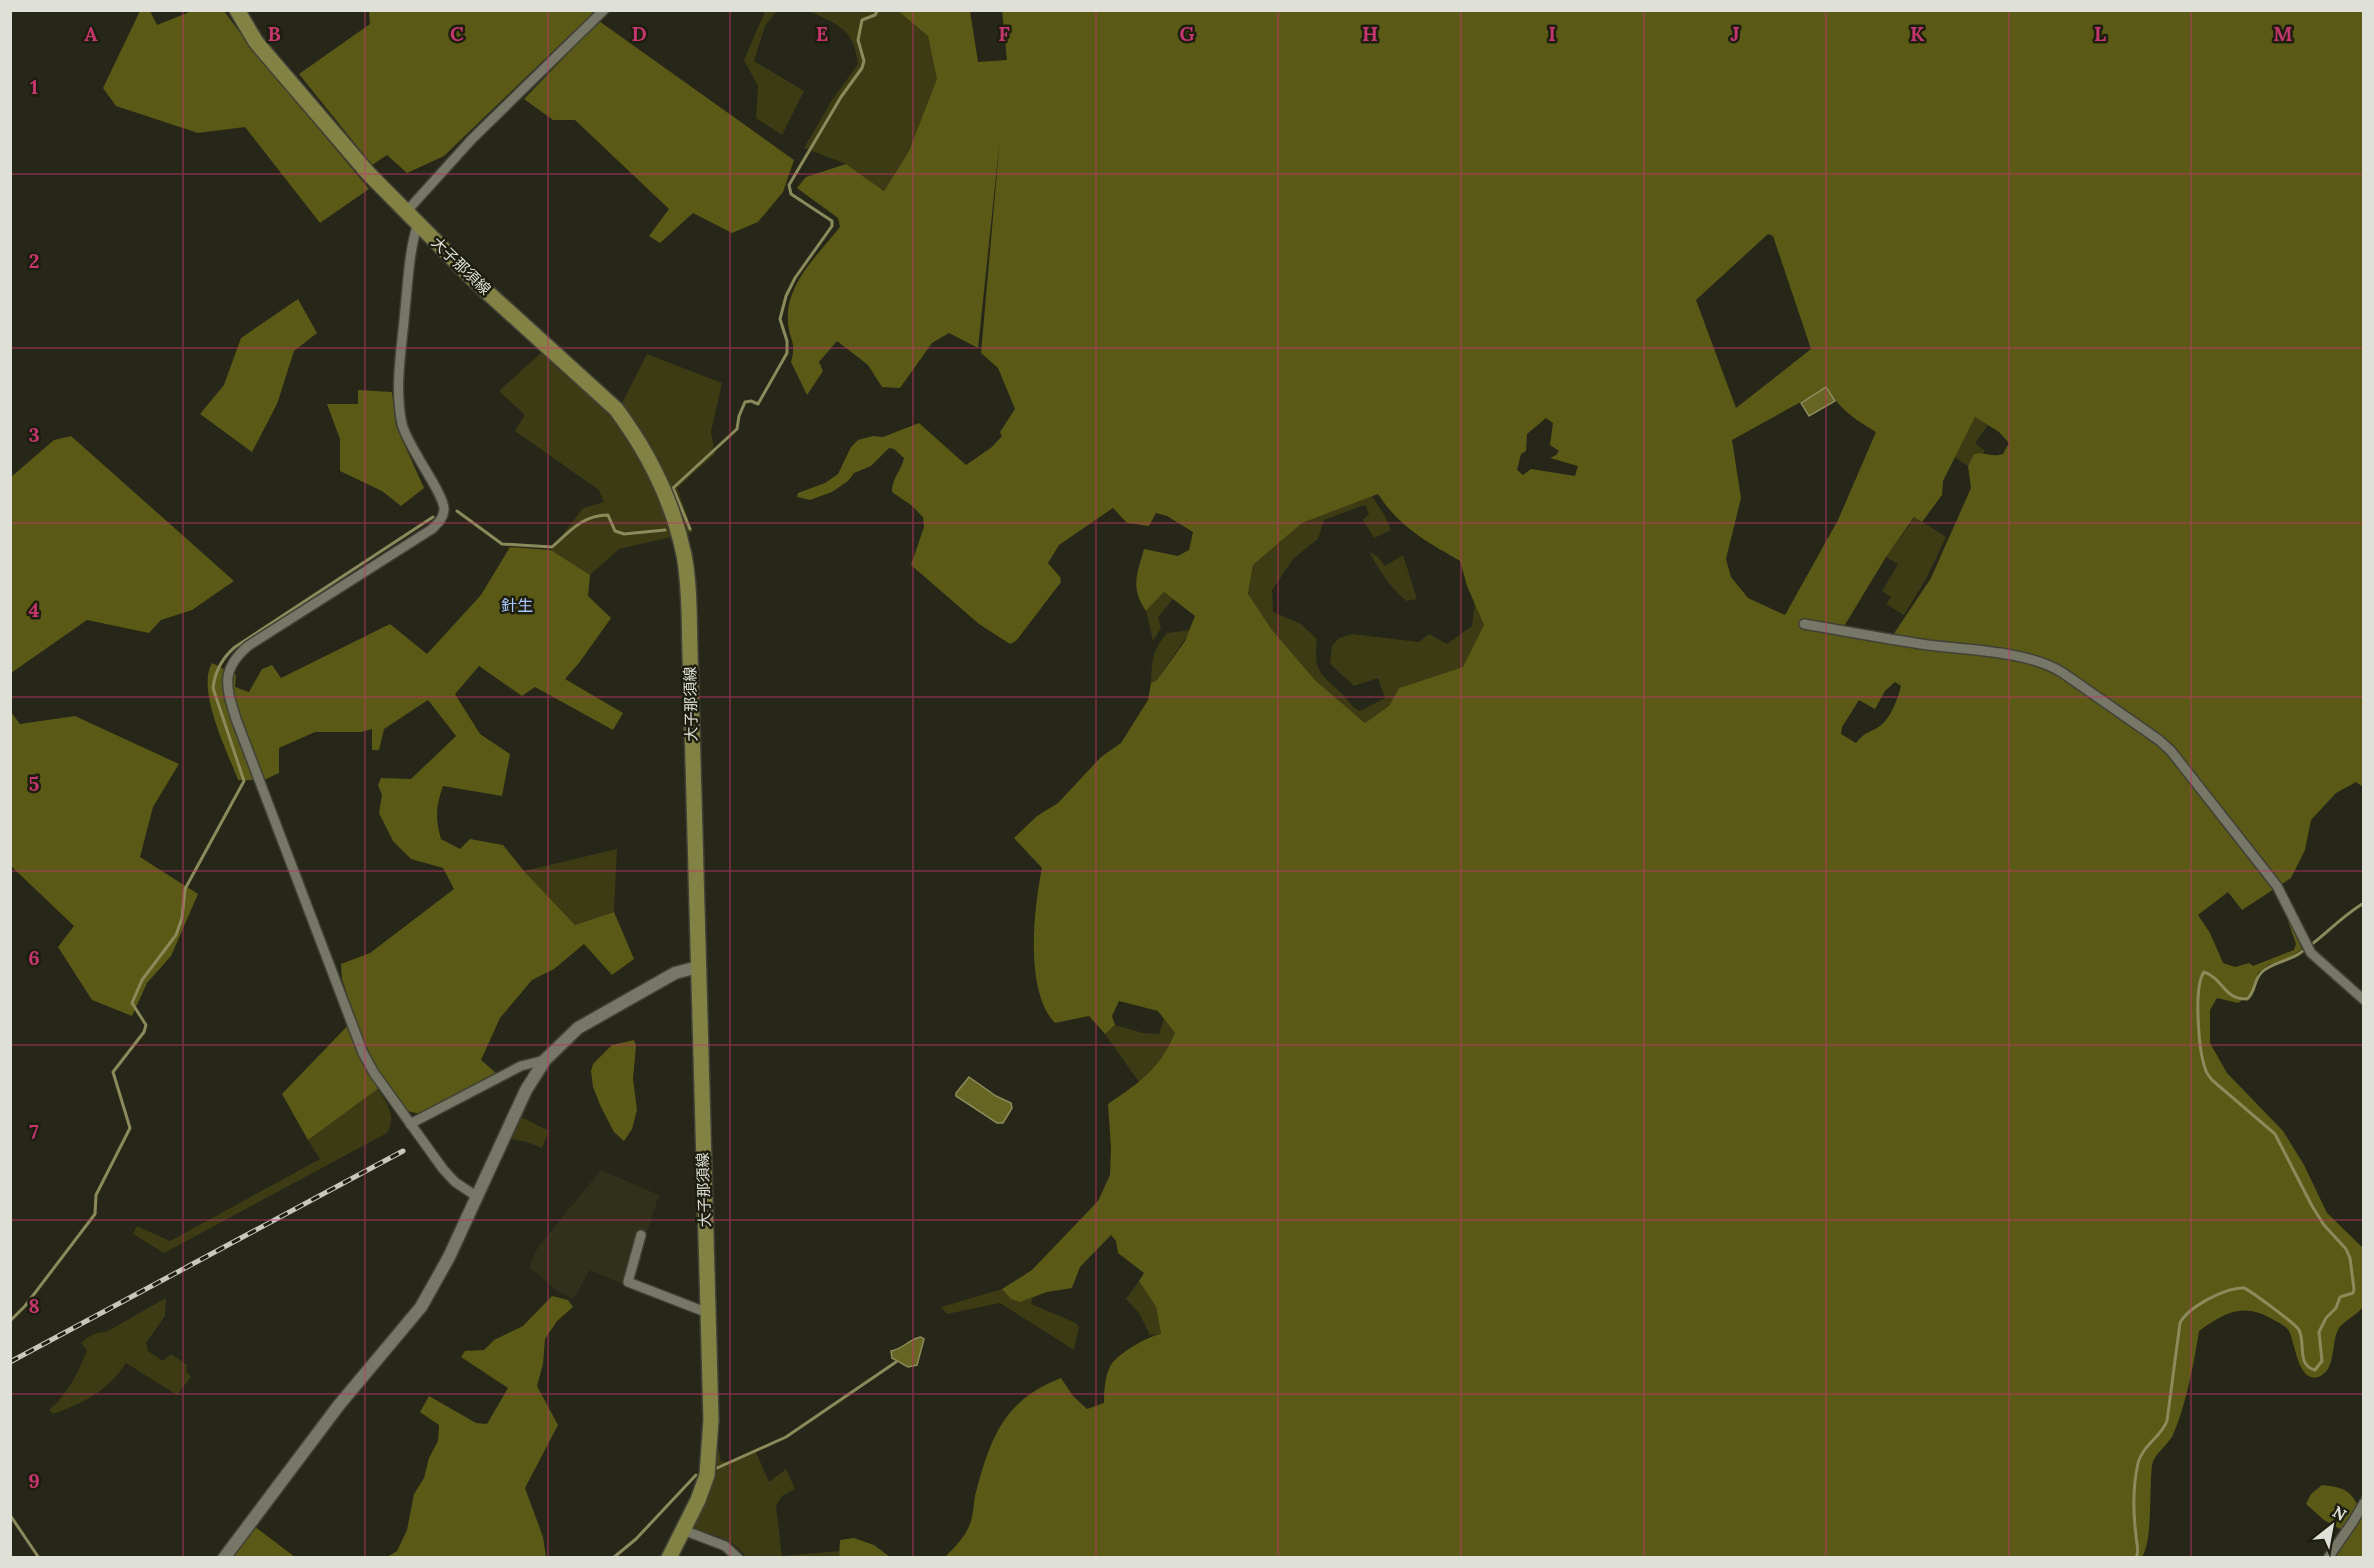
<svg xmlns="http://www.w3.org/2000/svg" width="2374" height="1568" font-family="Lora,'Noto Sans JP',serif">
	<style>
		.built { fill: #30301b }
		.green { fill: #3c3b14 }
		.forest { fill: #5a5916; fill-rule: evenodd }
		.water { fill: #676524; stroke: #8b8a5a; stroke-width: 1.5 }
		.lines { fill: none; stroke-linecap: round; stroke-linejoin: round }
		.stream { stroke: #8b8a5a; stroke-width: 3 }
		.minor-casing { stroke: #414137; stroke-width: 12 }
		.tertiary-casing { stroke: #414137; stroke-width: 15 }
		.primary-casing { stroke: #414137; stroke-width: 18 }
		.minor { stroke: #777767; stroke-width: 9 }
		.tertiary { stroke: #777767; stroke-width: 12 }
		.primary { stroke: #838245; stroke-width: 15 }
		.rail-casing { stroke: #c7c7be; stroke-width: 5 }
		.rail { stroke: #1d1d10; stroke-width: 3; stroke-dasharray: 9; stroke-linecap: butt }
		.grid { fill: none; stroke: #c6366e; stroke-width: 1.5; stroke-opacity: 0.55 }
		.labels { text-anchor: middle; stroke-width: 5; stroke-linejoin: round; paint-order: stroke }
		.street-label { font-size: 15px; fill: #dfe0d7; stroke: #1d1d10 }
		.neighbourhood-label { font-size: 16px; fill: #a6c8fa; stroke: #1d1d10 }
		.grid-label { font-size: 20px; text-anchor: middle; font-weight: bold; fill: #c6366e; stroke: #1d1d10; stroke-width: 5; stroke-linejoin: round; paint-order: stroke }
	</style>
	<rect width="100%" height="100%" fill="#262619"/>
	<!-- built -->
	<path class="built" d="M 601,1170 L 659,1195 L 630,1287 L 590,1270 L 573,1299 L 560,1293 L 529,1267 L 538,1247 Z"/>
	<!-- green -->
	<g class="green">
		<path d="M 765,11 L 777,11 L 765,26 L 754,61 L 804,91 L 782,135 L 756,118 L 758,86 L 744,60 Z"/>
		<path d="M 808,11 L 898,11 L 928,36 L 940,82 L 909,151 L 884,191 L 846,164 L 804,148 L 832,100 L 858,64 C 854,29 838,24 808,11 Z"/>
		<path d="M 542,352 L 621,405 L 647,354 L 722,383 L 711,432 L 715,454 L 677,488 L 693,532 L 619,549 L 590,575 L 551,550 L 583,508 L 604,502 L 599,490 L 515,431 L 525,415 L 499,391 Z"/>
		<path d="M 1975,416 L 1988,425 L 1975,443 L 1985,451 L 1982,454 L 1974,454 L 1968,466 L 1954,457 Z"/>
		<path d="M 1372,496 L 1386,518 L 1391,530 L 1374,538 L 1363,520 L 1369,514 L 1365,505 L 1324,520 L 1318,539 L 1294,558 L 1272,590 L 1273,612 L 1301,624 L 1317,639 C 1314,671 1318,671 1340,692 C 1347,698 1351,707 1360,711 L 1385,698 L 1378,678 L 1354,686 L 1330,664 L 1332,646 L 1339,638 L 1352,634 L 1419,642 L 1429,634 L 1447,644 L 1472,626 L 1475,601 L 1484,625 L 1463,667 L 1399,688 L 1389,706 L 1365,723 L 1316,681 L 1272,630 L 1248,595 L 1253,565 L 1302,523 Z"/>
		<path d="M 1915,517 L 1946,537 L 1926,579 L 1904,615 L 1886,604 L 1891,597 L 1882,591 L 1898,564 L 1886,557 Z"/>
		<path d="M 1369,552 L 1377,556 L 1385,566 L 1403,555 L 1417,599 L 1406,601 C 1390,587 1379,570 1369,552 Z"/>
		<path d="M 1164,592 L 1173,599 L 1158,617 L 1161,628 L 1153,641 L 1146,611 Z"/>
		<path d="M 1191,630 L 1157,680 L 1151,683 C 1152,660 1152,651 1167,633 Z"/>
		<path d="M 617,849 L 614,912 L 575,925 L 524,871 Z"/>
		<path d="M 1164,1018 L 1175,1033 C 1166,1053 1157,1069 1139,1082 L 1105,1034 L 1115,1025 L 1143,1033 L 1159,1034 Z"/>
		<path d="M 378,1089 C 387,1104 397,1116 387,1133 L 164,1253 L 133,1234 L 137,1226 L 170,1241 L 320,1159 L 308,1140 Z"/>
		<path d="M 521,1117 L 549,1131 L 542,1148 L 527,1142 L 511,1139 Z"/>
		<path d="M 1139,1281 L 1156,1307 L 1161,1334 L 1150,1335 L 1139,1313 L 1126,1299 Z"/>
		<path d="M 1002,1289 C 1013,1301 1018,1302 1033,1297 L 1031,1304 L 1076,1323 L 1079,1327 L 1074,1350 L 1000,1303 L 947,1314 L 941,1307 Z"/>
		<path d="M 166,1298 L 165,1316 L 146,1343 L 148,1351 L 163,1361 L 171,1354 L 187,1365 L 186,1371 L 191,1377 L 177,1395 L 126,1363 C 108,1391 84,1403 53,1414 L 49,1410 C 67,1395 79,1372 87,1350 L 81,1343 C 89,1336 95,1332 106,1332 Z"/>
		<path d="M 716,1446 L 718,1447 L 721,1461 L 728,1462 L 756,1452 L 769,1482 L 786,1469 L 795,1489 L 782,1496 L 776,1506 L 782,1556 L 839,1551 L 839,1557 L 746,1557 C 734,1539 713,1535 694,1529 C 696,1514 706,1503 711,1489 C 715,1475 716,1461 716,1446 Z"/>
	</g>
	<!-- forest -->
	<g class="forest">
		<path d="M 1002,10 L 2363,11 L 2363,787 L 2356,782 L 2336,793 L 2311,820 L 2305,850 L 2291,878 L 2242,910 L 2228,892 L 2198,915 L 2210,933 L 2223,963 L 2235,967 L 2249,963 L 2253,966 L 2294,950 L 2296,944 L 2288,921 L 2290,920 L 2302,949 L 2287,959 L 2268,965 L 2258,973 L 2251,994 L 2238,1003 L 2217,998 L 2210,1010 L 2210,1043 L 2227,1073 L 2283,1131 L 2304,1165 L 2327,1213 L 2363,1248 L 2363,1307 C 2357,1315 2345,1320 2339,1328 C 2331,1341 2336,1367 2322,1375 C 2298,1389 2295,1341 2289,1331 C 2286,1326 2279,1323 2274,1320 C 2243,1302 2226,1312 2199,1331 C 2193,1367 2187,1401 2173,1435 C 2168,1445 2154,1454 2152,1465 C 2149,1488 2153,1540 2142,1557 L 945,1557 C 954,1548 965,1537 970,1524 C 974,1515 973,1502 976,1492 C 991,1437 1004,1400 1061,1378 L 1073,1396 L 1087,1409 L 1104,1403 C 1104,1390 1105,1372 1113,1362 C 1123,1351 1148,1336 1161,1334 L 1156,1307 L 1139,1281 L 1144,1273 L 1118,1253 L 1116,1241 L 1111,1235 L 1080,1267 L 1072,1288 L 1047,1292 L 1020,1302 L 1011,1299 L 1002,1289 L 1032,1270 L 1098,1201 L 1110,1175 L 1111,1148 L 1108,1104 C 1141,1081 1158,1071 1175,1033 L 1158,1011 L 1119,1001 L 1112,1016 L 1115,1025 L 1105,1034 L 1089,1016 L 1055,1023 C 1024,991 1034,907 1042,868 L 1014,838 L 1037,816 L 1058,803 L 1101,757 L 1121,743 L 1148,700 L 1151,683 L 1157,680 L 1185,641 L 1195,616 L 1164,592 L 1146,611 C 1130,587 1137,575 1144,549 L 1178,556 L 1189,550 L 1193,532 L 1167,516 L 1156,513 L 1149,526 L 1127,523 L 1113,508 L 1059,545 L 1048,563 L 1060,577 L 1061,582 L 1016,641 L 1010,644 L 979,624 L 911,565 L 924,527 L 923,517 L 911,505 L 892,492 C 892,477 902,470 904,458 L 894,449 L 889,448 L 871,466 L 854,473 L 848,481 L 832,492 L 810,500 L 797,497 L 798,493 L 825,483 L 838,474 L 851,447 L 858,440 L 873,436 L 883,437 L 919,423 L 966,465 L 992,447 L 1002,436 L 1000,432 L 1015,409 L 998,368 L 981,353 L 1000,138 L 978,348 L 949,333 L 932,343 L 900,388 L 882,387 L 868,365 L 837,341 L 819,362 L 823,371 L 807,395 L 791,362 C 797,340 789,341 788,322 C 785,284 818,255 840,227 L 838,218 L 797,188 L 806,177 L 846,164 L 884,191 L 909,151 L 937,79 L 928,36 L 898,11 L 970,11 L 978,62 L 1007,60 ZM 1768,234 L 1773,236 L 1811,349 L 1736,408 L 1696,300 ZM 1826,388 C 1843,411 1851,417 1876,432 L 1838,520 L 1785,615 L 1748,598 L 1731,577 L 1726,559 L 1741,498 L 1732,440 ZM 1975,417 L 1999,432 L 2009,443 L 2003,454 C 1990,458 1985,451 1974,454 L 1968,466 L 1971,488 L 1931,578 L 1893,635 L 1843,628 L 1886,557 L 1914,517 L 1922,522 L 1942,495 L 1943,481 ZM 1546,418 L 1553,423 L 1550,445 L 1559,451 L 1556,455 L 1550,458 L 1578,466 L 1575,476 L 1531,469 L 1523,475 L 1517,470 L 1521,454 L 1526,451 L 1527,434 ZM 1378,494 C 1400,528 1426,541 1460,561 L 1467,586 L 1484,625 L 1463,667 L 1399,688 L 1389,706 L 1365,723 L 1316,681 L 1272,630 L 1248,594 L 1253,565 L 1302,523 ZM 1895,682 L 1901,686 C 1898,698 1891,718 1880,726 C 1868,734 1867,730 1856,743 L 1841,734 L 1842,727 L 1859,700 L 1875,709 L 1885,691 Z"/>
		<path d="M 140,11 L 150,11 L 157,25 L 192,11 L 224,11 L 253,50 L 369,189 L 320,223 L 245,127 L 198,133 L 116,106 L 103,88 Z"/>
		<path d="M 369,11 L 369,10 L 595,11 L 444,156 L 407,173 L 387,155 L 372,165 L 299,74 L 370,24 Z"/>
		<path d="M 599,21 L 794,160 L 783,192 L 758,222 L 732,233 L 693,213 L 660,243 L 649,236 L 669,209 L 575,120 L 553,120 L 524,99 Z"/>
		<path d="M 298,299 L 317,333 L 294,351 L 277,404 L 252,452 L 200,414 L 224,385 L 241,338 Z"/>
		<path d="M 358,390 L 392,392 L 396,426 L 424,488 L 401,506 L 382,491 L 340,471 L 340,439 L 327,404 L 358,404 Z"/>
		<path d="M 71,436 L 234,581 L 192,610 L 161,620 L 149,633 L 87,620 L 11,673 L 11,477 L 54,440 Z"/>
		<path d="M 510,547 L 551,550 L 590,575 L 588,596 L 611,618 L 579,663 L 565,679 L 623,713 L 613,730 L 535,687 L 522,696 L 479,666 L 455,694 L 480,734 L 510,754 L 502,796 L 443,786 C 436,805 435,819 441,839 L 460,849 L 470,839 L 503,845 L 524,871 L 575,925 L 614,912 L 634,959 L 612,975 L 584,944 L 554,969 L 532,980 L 500,1018 L 481,1060 L 496,1073 L 421,1114 L 406,1111 L 386,1083 L 308,1140 L 282,1094 L 355,1018 L 342,979 L 341,964 L 370,953 L 454,889 L 443,868 L 411,859 L 393,841 L 379,813 L 382,795 L 378,785 L 381,778 L 411,779 L 456,736 L 428,700 L 384,729 L 379,750 L 372,750 L 372,729 L 361,732 L 315,732 L 279,748 L 279,773 L 264,780 L 238,780 C 228,752 196,691 212,663 L 236,675 L 235,687 L 249,692 L 262,669 L 272,665 L 281,678 L 390,624 L 427,654 L 481,595 Z"/>
		<path d="M 11,712 L 20,724 L 75,716 L 179,764 L 153,807 L 140,857 L 198,894 L 171,956 L 147,983 L 132,1016 L 92,1000 L 58,947 L 74,926 L 11,866 Z"/>
		<path d="M 634,1040 L 636,1046 L 633,1079 L 637,1110 L 632,1129 L 624,1141 L 614,1132 L 601,1107 L 593,1087 L 591,1071 L 593,1064 L 612,1045 Z"/>
		<path d="M 552,1296 L 568,1300 L 573,1307 L 557,1321 L 545,1339 L 543,1364 L 537,1386 L 558,1425 L 525,1488 L 543,1537 L 546,1557 L 387,1557 L 397,1551 L 407,1530 L 414,1494 L 424,1478 L 429,1458 L 438,1441 L 439,1425 L 420,1412 L 429,1396 L 476,1423 L 487,1424 L 508,1388 L 461,1357 L 465,1351 L 484,1350 L 494,1340 L 523,1326 Z"/>
		<path d="M 2322,1485 C 2339,1487 2349,1488 2357,1504 L 2363,1494 L 2363,1557 L 2331,1557 L 2342,1530 L 2324,1520 L 2306,1504 L 2311,1494 Z"/>
		<path d="M 254,1526 L 295,1557 L 231,1558 Z"/>
		<path d="M 854,1538 L 874,1545 L 890,1557 L 839,1557 L 840,1540 Z"/>
	</g>
	<!-- water -->
	<g class="water">
		<path d="M 1826,387 L 1835,401 L 1809,416 L 1801,403 Z"/>
		<path d="M 969,1077 L 996,1096 L 1011,1103 L 1012,1108 L 1003,1123 L 997,1123 L 956,1096 L 956,1093 Z"/>
		<path d="M 921,1337 L 924,1339 L 917,1365 L 908,1367 L 892,1358 L 891,1351 C 903,1349 909,1339 921,1337 Z"/>
	</g>
	<g class="lines">
		<!-- stream -->
		<g class="stream">
			<path d="M 457,511 L 502,544 L 552,547 C 570,531 583,515 608,515 L 615,531 L 624,534 L 665,530"/>
			<path d="M 690,529 L 673,488 L 737,429 L 739,416 L 745,402 L 751,401 L 758,404 L 787,353 L 787,341 L 780,319 L 786,296 L 795,278 L 832,226 L 832,221 L 791,194 L 789,185 L 841,97 L 862,68 L 864,61 L 858,40 L 862,20 L 875,15 L 878,10"/>
			<path d="M 10,1321 L 25,1306 L 95,1214 L 96,1195 L 130,1128 L 113,1072 L 144,1032 L 146,1025 L 132,1003 L 142,980 L 176,935 L 182,918 L 185,889 L 244,781 L 213,688 C 215,671 222,658 235,647 L 433,517"/>
			<path d="M 717,1468 L 786,1437 L 896,1362"/>
			<path d="M 10,1515 L 39,1558"/>
			<path d="M 613,1558 L 636,1539 L 696,1475"/>
			<path d="M 2136,1558 C 2140,1550 2136,1543 2136,1535 C 2133,1512 2133,1486 2138,1463 C 2142,1446 2161,1437 2167,1421 L 2180,1323 C 2188,1307 2226,1287 2244,1288 C 2251,1291 2297,1325 2299,1330 C 2306,1343 2296,1365 2315,1370 L 2322,1361 L 2319,1332 L 2326,1318 L 2336,1308 L 2340,1297 L 2353,1293 L 2354,1289 L 2350,1258 L 2346,1249 L 2324,1225 L 2312,1206 L 2275,1134 L 2212,1080 C 2209,1076 2206,1073 2205,1068 C 2199,1051 2193,987 2204,972 C 2224,979 2223,999 2247,999 C 2256,992 2253,980 2262,972 C 2271,963 2289,961 2300,953 C 2323,938 2340,917 2364,903"/>
		</g>
		<!-- minor casing -->
		<g class="minor-casing">
			<g id="minor">
				<path d="M 406,212 L 472,139 L 604,10"/>
				<path d="M 418,223 C 409,251 408,281 405,310 C 402,347 394,387 402,424 C 408,448 445,494 444,510 C 443,519 438,523 432,529 L 248,646 C 220,670 226,687 236,719 L 363,1053 L 374,1073 L 443,1169 L 455,1182 L 476,1196"/>
				<path d="M 1804,624 C 1845,631 1887,639 1928,645 C 1969,650 2029,651 2063,673 L 2159,740 L 2171,751 L 2277,886 L 2311,953 L 2364,1000"/>
				<path d="M 410,1124 L 521,1066 L 545,1060"/>
				<path d="M 641,1235 L 628,1282 L 708,1313"/>
				<path d="M 683,1530 L 725,1546 L 738,1558"/>
				<path d="M 2328,1558 L 2354,1520 L 2364,1503"/>
			</g>
		</g>
		<!-- tertiary casing -->
		<g class="tertiary-casing">
			<path id="tertiary" d="M 224,1558 L 339,1405 L 421,1307 L 449,1257 L 526,1090 L 545,1060 L 578,1028 L 675,973 L 698,967"/>
		</g>
		<!-- primary casing -->
		<g class="primary-casing">
			<path id="primary" d="M 237,10 L 256,42 L 368,173 L 475,281 L 616,409 C 648,452 673,502 684,555 C 690,586 689,620 690,652 L 711,1420 L 707,1475 L 698,1500 L 669,1558"/>
		</g>
		<!-- minor -->
		<use href="#minor" class="minor"/>
		<!-- tertiary -->
		<use href="#tertiary" class="tertiary"/>
		<!-- primary -->
		<use href="#primary" class="primary"/>
		<!-- rail casing -->
		<g class="rail-casing">
			<path id="rail" d="M 10,1362 L 403,1151"/>
		</g>
		<!-- rail -->
		<use href="#rail" class="rail"/>
	</g>
	<!-- grid -->
	<path class="grid" d="M 183,10 L 183,1558M 365,10 L 365,1558M 548,10 L 548,1558M 730,10 L 730,1558M 913,10 L 913,1558M 1096,10 L 1096,1558M 1278,10 L 1278,1558M 1461,10 L 1461,1558M 1644,10 L 1644,1558M 1826,10 L 1826,1558M 2009,10 L 2009,1558M 2191,10 L 2191,1558M 10,174 L 2364,174M 10,348 L 2364,348M 10,523 L 2364,523M 10,697 L 2364,697M 10,871 L 2364,871M 10,1045 L 2364,1045M 10,1220 L 2364,1220M 10,1394 L 2364,1394"/>
	<g class="labels">
		<!-- street labels -->
		<g class="street-label">
			<text transform="translate(461 266) rotate(44)" y="5">大子那須線</text>
			<text transform="translate(691 704) rotate(-91)" y="5">大子那須線</text>
			<text transform="translate(704 1190) rotate(-92)" y="5">大子那須線</text>
		</g>
		<!-- neighbourhood labels -->
		<g class="neighbourhood-label">
			<text x="517" y="611">針生</text>
		</g>
	</g>
	<g class="grid-label">
		<text x="91" y="41">A</text>
		<text x="274" y="41">B</text>
		<text x="457" y="41">C</text>
		<text x="639" y="41">D</text>
		<text x="822" y="41">E</text>
		<text x="1004" y="41">F</text>
		<text x="1187" y="41">G</text>
		<text x="1370" y="41">H</text>
		<text x="1552" y="41">I</text>
		<text x="1735" y="41">J</text>
		<text x="1917" y="41">K</text>
		<text x="2100" y="41">L</text>
		<text x="2283" y="41">M</text>
		<text x="34" y="94">1</text>
		<text x="34" y="268">2</text>
		<text x="34" y="442">3</text>
		<text x="34" y="617">4</text>
		<text x="34" y="791">5</text>
		<text x="34" y="965">6</text>
		<text x="34" y="1139">7</text>
		<text x="34" y="1313">8</text>
		<text x="34" y="1488">9</text>
	</g>
	<!-- border -->
	<rect width="2374" height="1568" fill="none" stroke="#dfe0d7" stroke-width="24"/>
	<!-- north arrow -->
	<g transform="translate(2332 1526) rotate(31)" stroke="#1d1d10" stroke-width="4.5" paint-order="stroke">
	<path d="M0-4.5L10 22L0 15L-10 22Z" fill="#dfe0d7"/>
	<text y="-9" font-size="16" font-weight="bold" text-anchor="middle" fill="#dfe0d7">N</text>
	</g>
</svg>
